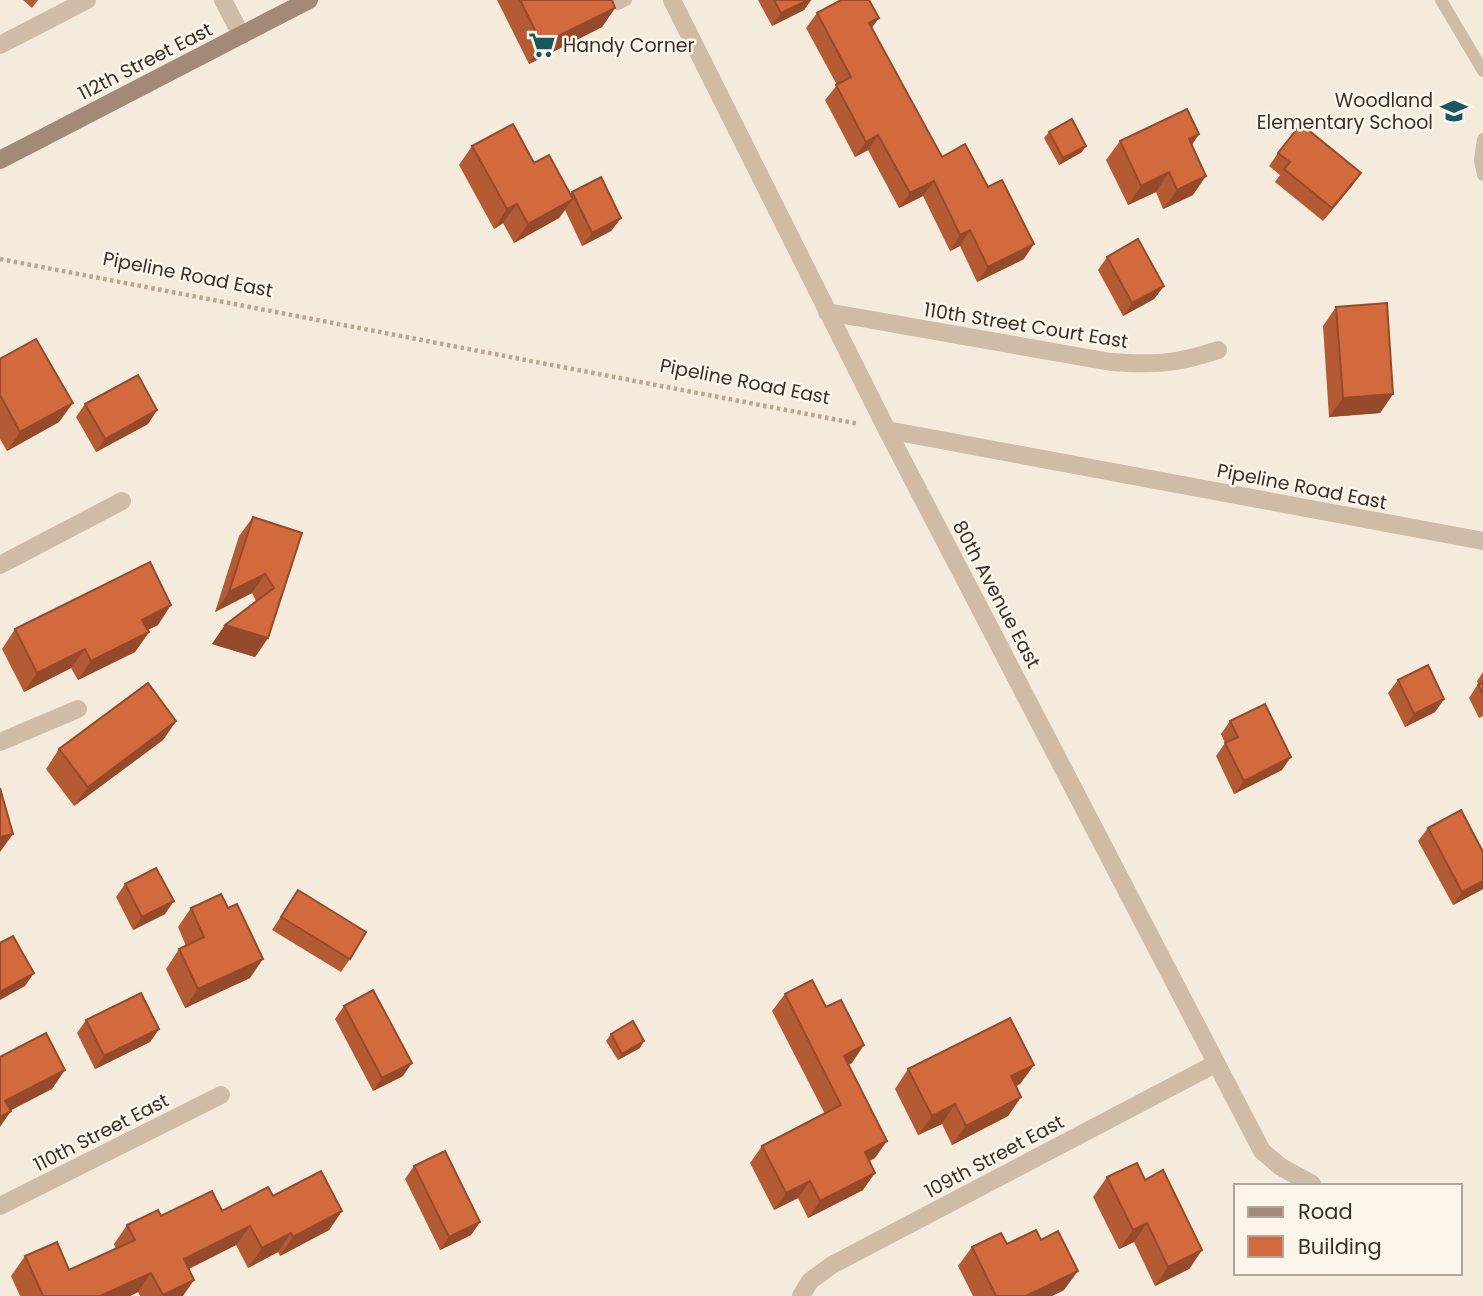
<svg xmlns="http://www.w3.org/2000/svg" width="1483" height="1296" font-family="Poppins,sans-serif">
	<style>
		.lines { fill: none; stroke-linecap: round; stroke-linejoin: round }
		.path { stroke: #bba691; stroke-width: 4.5; stroke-dasharray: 3.5 3.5; stroke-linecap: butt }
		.lane { stroke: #cfbca7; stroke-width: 12 }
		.street { stroke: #cfbca7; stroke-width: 18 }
		.secondary { stroke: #a38a78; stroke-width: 18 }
		.wall { fill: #b55b34 }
		.shaded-wall { fill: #944a2b }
		.building { fill: #d36a3d; stroke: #944a2b; stroke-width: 2 }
		.labels { text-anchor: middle; stroke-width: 5; stroke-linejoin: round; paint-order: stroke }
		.poi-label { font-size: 19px; fill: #3b2f28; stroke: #fcf5ea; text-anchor: start }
		.street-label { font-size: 19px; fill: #3b2f28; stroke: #fcf5ea }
	</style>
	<rect width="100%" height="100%" fill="#f5ebdd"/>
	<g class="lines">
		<!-- path -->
		<path class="path" d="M 0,259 L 859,424"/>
		<!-- lane -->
		<g class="lane">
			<path d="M 616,0 L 618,4 L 626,0"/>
			<path d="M 1441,0 L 1483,71"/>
			<path d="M 1483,139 L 1480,160 L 1483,175"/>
		</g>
		<!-- street -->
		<g class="street">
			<path d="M 223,0 L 241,35"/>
			<path d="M 672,0 L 887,430 L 1262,1151 L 1281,1167 L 1312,1184"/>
			<path d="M 0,45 L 87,0"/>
			<path d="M 827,312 L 1111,362 C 1154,365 1177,364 1218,350"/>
			<path d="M 887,430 L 1483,541"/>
			<path d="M 0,565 L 122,501"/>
			<path d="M 0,742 L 78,709"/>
			<path d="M 0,1206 L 221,1095"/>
			<path d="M 801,1296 L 810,1281 L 832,1265 L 1215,1064"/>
		</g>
		<!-- secondary -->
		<path class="secondary" d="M 0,160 L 309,0"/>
	</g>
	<!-- wall -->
	<g class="wall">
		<path d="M 23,0 L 38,0 L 32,8 Z"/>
		<path d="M 497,0 L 612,0 L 615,8 L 602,27 L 529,64 Z"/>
		<path d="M 758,0 L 811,0 L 804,10 L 772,26 Z"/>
		<path d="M 817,13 L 872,28 L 942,157 L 1024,259 L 977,282 L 960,246 L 950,251 L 923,196 L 899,208 L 868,150 L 855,157 L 825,100 L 837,85 L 806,28 Z"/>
		<path d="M 1049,132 L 1082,152 L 1059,165 L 1044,138 Z"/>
		<path d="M 1199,134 L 1192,145 L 1193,195 L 1163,209 L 1156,192 L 1128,205 L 1106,160 L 1120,141 Z"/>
		<path d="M 472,146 L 534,163 L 570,194 L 572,192 L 621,218 L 611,231 L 582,246 L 565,210 L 559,218 L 514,243 L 503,223 L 494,229 L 459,165 Z"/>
		<path d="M 1278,153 L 1361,173 L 1323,221 L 1275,182 L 1280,175 L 1269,166 Z"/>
		<path d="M 1107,257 L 1164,286 L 1154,299 L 1123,316 L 1098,270 Z"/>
		<path d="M 1336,307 L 1393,394 L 1380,413 L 1329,417 L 1323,326 Z"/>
		<path d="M 0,359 L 59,422 L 7,451 L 0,439 Z"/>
		<path d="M 85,404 L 157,410 L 148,424 L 96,452 L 76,417 Z"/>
		<path d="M 253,517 L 302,533 L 268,638 L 255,657 L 212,644 L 225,625 L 256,601 L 252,593 L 215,612 L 239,536 Z"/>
		<path d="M 158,625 L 147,630 L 149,632 L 135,652 L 78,680 L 71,668 L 24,692 L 2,649 L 15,629 Z"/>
		<path d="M 1483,672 L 1483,716 L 1479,718 L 1469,698 L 1478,684 L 1477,681 Z"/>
		<path d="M 1398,680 L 1444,699 L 1435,712 L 1405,727 L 1388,693 Z"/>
		<path d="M 176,721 L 163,740 L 74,806 L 46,769 L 59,749 Z"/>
		<path d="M 1230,721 L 1282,770 L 1234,794 L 1216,756 L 1225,743 L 1221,734 Z"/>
		<path d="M 1428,828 L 1483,852 L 1483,889 L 1453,905 L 1418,841 Z"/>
		<path d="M 125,884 L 165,914 L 133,930 L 116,897 Z"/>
		<path d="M 298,890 L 350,959 L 341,972 L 272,930 Z"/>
		<path d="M 191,908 L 228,908 L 250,978 L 185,1008 L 166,969 L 179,949 L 186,946 L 178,927 Z"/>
		<path d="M 785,994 L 852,1063 L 848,1065 L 875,1158 L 869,1161 L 863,1190 L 808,1218 L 798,1198 L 774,1210 L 750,1163 L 762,1146 L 825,1114 L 772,1011 Z"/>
		<path d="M 344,1006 L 403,1076 L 373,1091 L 335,1019 Z"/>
		<path d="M 86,1020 L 159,1029 L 150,1042 L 95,1069 L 77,1033 Z"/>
		<path d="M 611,1034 L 640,1048 L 618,1060 L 606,1041 Z"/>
		<path d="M 1034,1065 L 1020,1084 L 1016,1086 L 1021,1097 L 1008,1116 L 952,1145 L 942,1124 L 918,1135 L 895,1089 L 908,1069 Z"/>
		<path d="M 414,1166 L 480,1222 L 471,1235 L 440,1250 L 405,1179 Z"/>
		<path d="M 1107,1177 L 1202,1250 L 1189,1269 L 1155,1286 L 1134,1242 L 1119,1249 L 1093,1197 Z"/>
		<path d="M 273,1196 L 342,1211 L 329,1230 L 280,1256 L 278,1252 L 248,1268 L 236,1245 L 189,1269 L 183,1296 L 140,1296 L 138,1292 L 130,1296 L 20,1296 L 11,1276 L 25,1256 L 69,1270 L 116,1249 L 114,1244 L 127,1225 L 161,1216 L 222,1211 Z"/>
		<path d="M 1007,1244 L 1064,1290 L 1052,1296 L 973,1296 L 958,1266 L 972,1247 Z"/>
	</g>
	<!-- shaded-wall -->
	<g class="shaded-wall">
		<path d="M 808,0 L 811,0 L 804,10 L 772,26 L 781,13 Z"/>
		<path d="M 615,8 L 602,27 L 529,64 L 542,44 Z"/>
		<path d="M 879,18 L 868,33 L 869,23 Z"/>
		<path d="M 1199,134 L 1185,154 L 1189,139 Z"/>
		<path d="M 878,135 L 868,150 L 855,157 L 866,142 Z"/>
		<path d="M 1086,146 L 1082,152 L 1059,165 L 1063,158 Z"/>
		<path d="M 1169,172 L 1156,192 L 1128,205 L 1141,186 Z"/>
		<path d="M 1361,173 L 1352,186 L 1323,221 L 1332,208 Z"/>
		<path d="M 1206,176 L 1193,195 L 1163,209 L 1177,190 Z"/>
		<path d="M 934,181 L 923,196 L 899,208 L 910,193 Z"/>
		<path d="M 573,199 L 559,218 L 514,243 L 528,224 Z"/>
		<path d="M 517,204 L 503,223 L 494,229 L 507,209 Z"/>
		<path d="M 621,218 L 611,231 L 582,246 L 592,233 Z"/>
		<path d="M 970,230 L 960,246 L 950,251 L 960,235 Z"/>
		<path d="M 1034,244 L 1024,259 L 977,282 L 988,267 Z"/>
		<path d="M 1164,286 L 1154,299 L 1123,316 L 1132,303 Z"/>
		<path d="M 1393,394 L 1380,413 L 1329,417 L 1343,398 Z"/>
		<path d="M 73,403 L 59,422 L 7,451 L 20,432 Z"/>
		<path d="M 157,410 L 148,424 L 96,452 L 105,439 Z"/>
		<path d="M 265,574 L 252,593 L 215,612 L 229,592 Z"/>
		<path d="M 171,605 L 158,625 L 129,639 L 142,620 Z"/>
		<path d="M 225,625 L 268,638 L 255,657 L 212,644 Z"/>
		<path d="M 149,632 L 135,652 L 78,680 L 91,661 Z"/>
		<path d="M 85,649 L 71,668 L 24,692 L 37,673 Z"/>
		<path d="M 1444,699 L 1435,712 L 1405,727 L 1414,714 Z"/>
		<path d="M 176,721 L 163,740 L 74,806 L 88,787 Z"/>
		<path d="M 1291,757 L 1282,770 L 1234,794 L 1244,781 Z"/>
		<path d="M 13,834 L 0,852 L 0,837 Z"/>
		<path d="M 1483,881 L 1483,889 L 1453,905 L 1462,892 Z"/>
		<path d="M 174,901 L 165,914 L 133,930 L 142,917 Z"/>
		<path d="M 263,959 L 250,978 L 185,1008 L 198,989 Z"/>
		<path d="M 34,973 L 25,986 L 0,1000 L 0,992 Z"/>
		<path d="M 159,1029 L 150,1042 L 95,1069 L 104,1056 Z"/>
		<path d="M 644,1041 L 640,1048 L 618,1060 L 622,1054 Z"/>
		<path d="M 864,1045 L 852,1063 L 832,1073 L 844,1056 Z"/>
		<path d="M 412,1063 L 403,1076 L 373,1091 L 382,1078 Z"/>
		<path d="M 1034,1065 L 1020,1084 L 998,1096 L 1011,1076 Z"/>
		<path d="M 65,1070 L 52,1089 L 0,1116 L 5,1101 Z"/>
		<path d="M 1021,1097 L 1008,1116 L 952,1145 L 966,1126 Z"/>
		<path d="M 955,1104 L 942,1124 L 918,1135 L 932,1116 Z"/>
		<path d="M 11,1111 L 0,1127 L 0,1117 Z"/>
		<path d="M 887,1141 L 875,1158 L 852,1170 L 865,1152 Z"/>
		<path d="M 875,1173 L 863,1190 L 808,1218 L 820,1201 Z"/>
		<path d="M 810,1181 L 798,1198 L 774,1210 L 786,1193 Z"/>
		<path d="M 342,1211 L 329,1230 L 280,1256 L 293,1237 Z"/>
		<path d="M 480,1222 L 471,1235 L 440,1250 L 449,1237 Z"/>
		<path d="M 1147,1223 L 1134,1242 L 1119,1249 L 1133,1230 Z"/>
		<path d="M 250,1226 L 236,1245 L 170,1278 L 184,1259 Z"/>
		<path d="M 291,1233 L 278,1252 L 248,1268 L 262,1248 Z"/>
		<path d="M 1202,1250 L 1189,1269 L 1155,1286 L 1168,1267 Z"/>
		<path d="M 1078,1271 L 1064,1290 L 1052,1296 L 1026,1296 Z"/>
		<path d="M 151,1273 L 138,1292 L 130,1296 L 100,1296 Z"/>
		<path d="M 194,1280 L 183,1296 L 162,1296 L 163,1295 Z"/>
	</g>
	<!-- building -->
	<g class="building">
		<path d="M 520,0 L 612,0 L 615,8 L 542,44 Z"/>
		<path d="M 774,0 L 808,0 L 781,13 Z"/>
		<path d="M 841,0 L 869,0 L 879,18 L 869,23 L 942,157 L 965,144 L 988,187 L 1002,180 L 1034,244 L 988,267 L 970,230 L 960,235 L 934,181 L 910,193 L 878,135 L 866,142 L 836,85 L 851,77 L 817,13 Z"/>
		<path d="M 1187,109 L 1199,134 L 1189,139 L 1206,176 L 1177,190 L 1169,172 L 1141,186 L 1120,141 Z"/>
		<path d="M 1072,119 L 1086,146 L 1063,158 L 1049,132 Z"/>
		<path d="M 513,124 L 534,163 L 549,155 L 573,199 L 528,224 L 517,204 L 507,209 L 472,146 Z"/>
		<path d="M 1301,124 L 1361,173 L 1332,208 L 1284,169 L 1290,162 L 1278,153 Z"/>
		<path d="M 601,177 L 621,218 L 592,233 L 572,192 Z"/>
		<path d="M 1138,239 L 1164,286 L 1132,303 L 1107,257 Z"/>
		<path d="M 1387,303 L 1393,394 L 1343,398 L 1336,307 Z"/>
		<path d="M 36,339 L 73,403 L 20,432 L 0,395 L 0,359 Z"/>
		<path d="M 138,375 L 157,410 L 105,439 L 85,404 Z"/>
		<path d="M 253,517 L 302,533 L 268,638 L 225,625 L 274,588 L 265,574 L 229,592 Z"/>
		<path d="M 150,562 L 171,605 L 142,620 L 149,632 L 91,661 L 85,649 L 37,673 L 15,629 Z"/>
		<path d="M 1428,665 L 1444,699 L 1414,714 L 1398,680 Z"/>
		<path d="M 1483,682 L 1483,694 L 1478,685 Z"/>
		<path d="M 148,683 L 176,721 L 88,787 L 59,749 Z"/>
		<path d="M 1265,704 L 1291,757 L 1244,781 L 1225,743 L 1238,737 L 1230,721 Z"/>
		<path d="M 0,788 L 13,834 L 0,837 Z"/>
		<path d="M 1461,810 L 1483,852 L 1483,881 L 1462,892 L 1428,828 Z"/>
		<path d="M 156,868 L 174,901 L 142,917 L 125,884 Z"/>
		<path d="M 298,890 L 366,932 L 350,959 L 281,917 Z"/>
		<path d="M 221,894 L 228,908 L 237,904 L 263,959 L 198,989 L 179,949 L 204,937 L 191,908 Z"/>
		<path d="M 13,936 L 34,973 L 0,992 L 0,943 Z"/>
		<path d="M 812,980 L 826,1007 L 841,1000 L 864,1045 L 844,1056 L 887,1141 L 865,1152 L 875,1173 L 820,1201 L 810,1181 L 786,1193 L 762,1146 L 841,1105 L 785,994 Z"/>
		<path d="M 373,990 L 412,1063 L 382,1078 L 344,1006 Z"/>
		<path d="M 141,993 L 159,1029 L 104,1056 L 86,1020 Z"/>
		<path d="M 1010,1018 L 1034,1065 L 1011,1076 L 1021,1097 L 966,1126 L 955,1104 L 932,1116 L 908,1069 Z"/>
		<path d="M 633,1021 L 644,1041 L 622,1054 L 611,1034 Z"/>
		<path d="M 46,1033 L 65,1070 L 5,1101 L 11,1111 L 0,1117 L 0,1057 Z"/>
		<path d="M 445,1151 L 480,1222 L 449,1237 L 414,1166 Z"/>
		<path d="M 1137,1163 L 1145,1180 L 1163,1170 L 1202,1250 L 1168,1267 L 1147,1223 L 1133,1230 L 1107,1177 Z"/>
		<path d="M 321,1171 L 342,1211 L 293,1237 L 291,1233 L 262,1248 L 250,1226 L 184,1259 L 194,1280 L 163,1295 L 151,1273 L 100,1296 L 43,1296 L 25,1256 L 57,1242 L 69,1270 L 135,1240 L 127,1225 L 158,1210 L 161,1216 L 212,1191 L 222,1211 L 268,1187 L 273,1196 Z"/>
		<path d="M 1036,1230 L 1041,1240 L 1058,1231 L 1078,1271 L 1026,1296 L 996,1296 L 972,1247 L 1001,1233 L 1007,1244 Z"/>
	</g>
	<!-- icons -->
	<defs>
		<g id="supermarket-bare" transform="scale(2.1)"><path d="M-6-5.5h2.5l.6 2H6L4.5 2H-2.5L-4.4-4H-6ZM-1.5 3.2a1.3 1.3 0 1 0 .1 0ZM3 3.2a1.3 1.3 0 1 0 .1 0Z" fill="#195861" stroke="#fcf5ea" stroke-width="2.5" paint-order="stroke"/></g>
		<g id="school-bare" transform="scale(2.1)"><path d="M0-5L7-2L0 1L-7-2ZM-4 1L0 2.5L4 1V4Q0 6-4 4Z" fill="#195861" stroke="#fcf5ea" stroke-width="2.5" paint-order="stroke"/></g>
	</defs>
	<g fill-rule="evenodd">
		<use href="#supermarket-bare" x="542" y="45"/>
		<use href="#school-bare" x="1454" y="111"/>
	</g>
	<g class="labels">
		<!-- poi labels -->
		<g class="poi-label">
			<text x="563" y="52">Handy Corner</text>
			<text x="1433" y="107" text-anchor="end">Woodland<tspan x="1433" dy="22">Elementary School</tspan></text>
		</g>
		<!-- street labels -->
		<g class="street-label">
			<text transform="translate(145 61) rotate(-27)" y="7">112th Street East</text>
			<text transform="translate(188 274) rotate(11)" y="7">Pipeline Road East</text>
			<text transform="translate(1026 325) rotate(9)" y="7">110th Street Court East</text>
			<text transform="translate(745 381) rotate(11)" y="7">Pipeline Road East</text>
			<text transform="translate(1302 486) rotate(11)" y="7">Pipeline Road East</text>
			<text transform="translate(997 594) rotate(62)" y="7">80th Avenue East</text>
			<text transform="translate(101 1132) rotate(-27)" y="7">110th Street East</text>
			<text transform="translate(994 1156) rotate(-28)" y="7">109th Street East</text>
		</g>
	</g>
	<!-- legend -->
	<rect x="1234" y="1184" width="228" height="91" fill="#fcf5ea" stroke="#afa69c" stroke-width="2"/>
	<rect x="1248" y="1207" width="35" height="10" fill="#a38a78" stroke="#afa69c" stroke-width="2"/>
	<text x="1298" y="1219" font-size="21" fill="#3b2f28">Road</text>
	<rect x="1248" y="1236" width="35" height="21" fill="#d36a3d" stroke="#afa69c" stroke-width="2"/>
	<text x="1298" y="1254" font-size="21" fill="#3b2f28">Building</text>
</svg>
